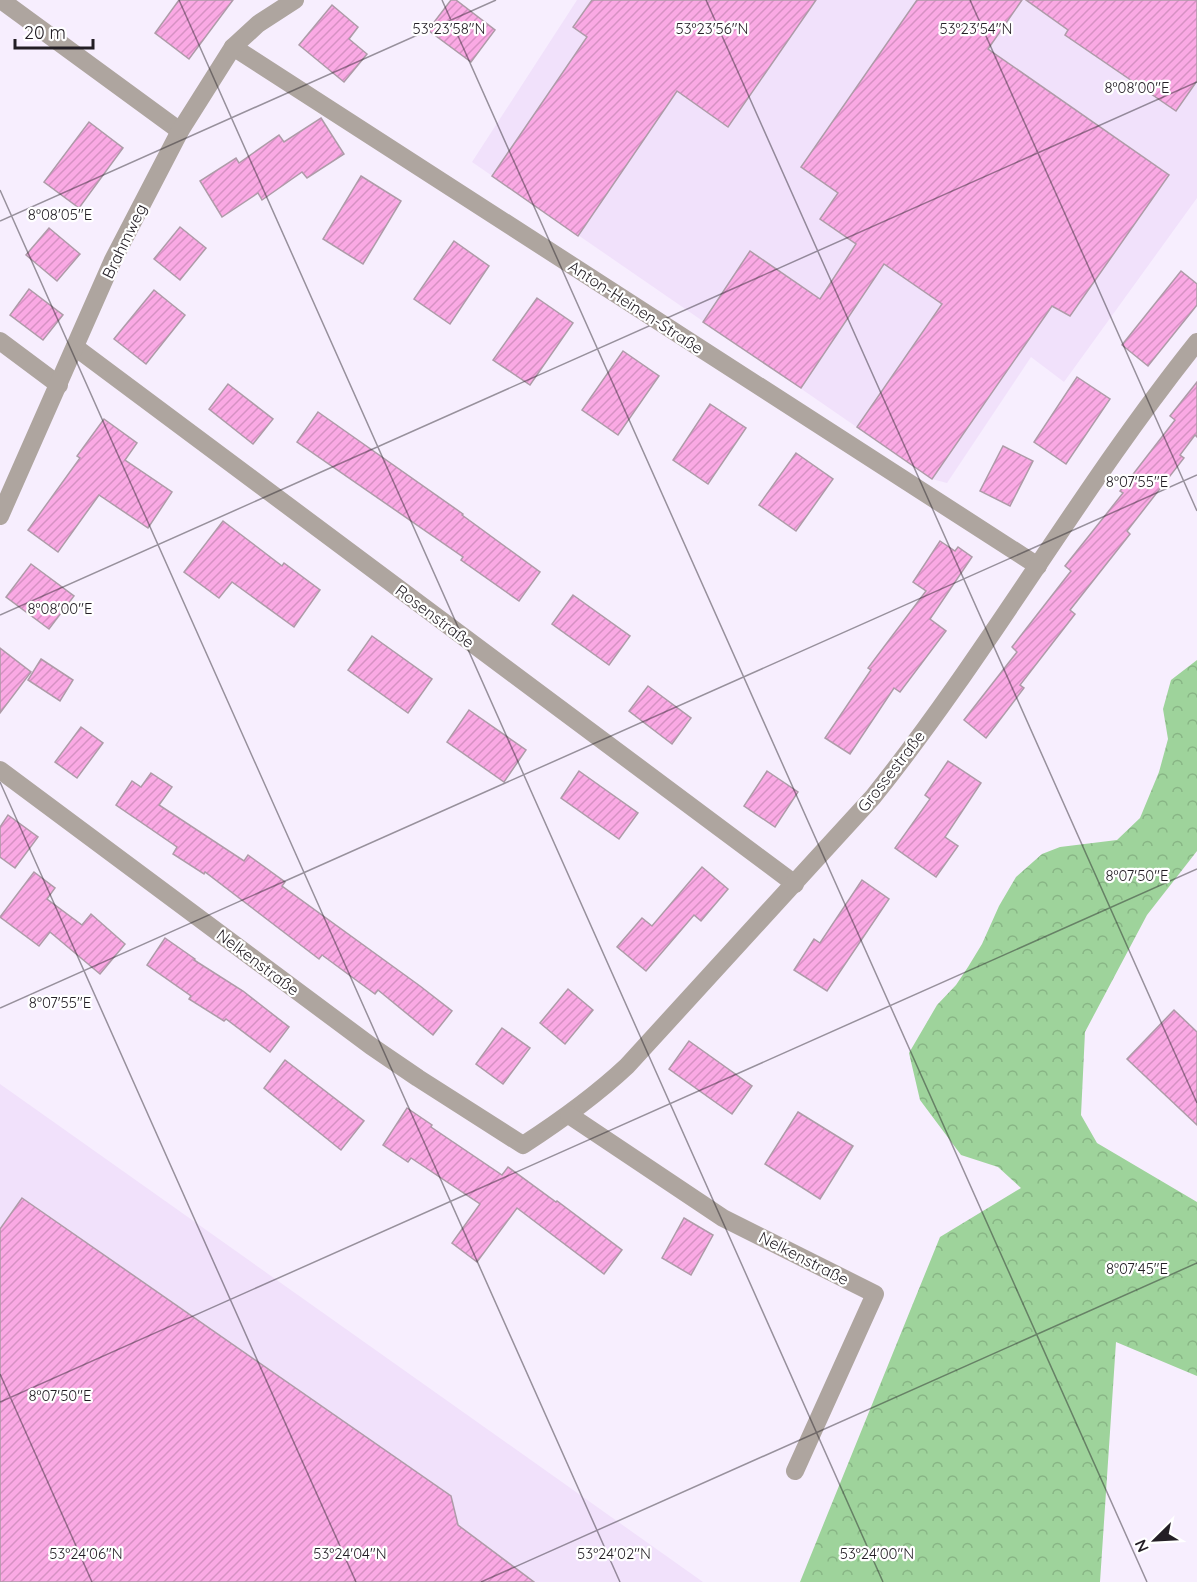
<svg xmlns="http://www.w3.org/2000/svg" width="1197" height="1582" font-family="Quicksand,sans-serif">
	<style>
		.built { fill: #f1e1fb }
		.forest { fill: url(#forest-crowns) }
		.building { fill: url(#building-hatch); stroke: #ae9ba8; stroke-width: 1.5 }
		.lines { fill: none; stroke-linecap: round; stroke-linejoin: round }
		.street { stroke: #aea59f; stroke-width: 18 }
		.ticks { fill: none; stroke: #231e25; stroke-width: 1.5; stroke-opacity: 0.45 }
		.labels { text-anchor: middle; stroke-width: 4.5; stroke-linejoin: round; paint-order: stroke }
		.street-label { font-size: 16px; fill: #231e25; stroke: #fff }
		.ticks-label { font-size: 15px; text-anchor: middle; fill: #231e25; stroke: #fff; stroke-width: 4.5; stroke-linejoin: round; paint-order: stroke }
	</style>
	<defs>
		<pattern id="forest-crowns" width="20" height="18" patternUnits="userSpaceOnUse" patternTransform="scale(1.5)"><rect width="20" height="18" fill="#9ed39b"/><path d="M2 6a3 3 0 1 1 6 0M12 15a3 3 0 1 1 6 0" fill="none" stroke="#88b585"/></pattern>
		<pattern id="building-hatch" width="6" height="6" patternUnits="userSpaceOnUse" patternTransform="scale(1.5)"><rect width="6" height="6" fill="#faa9e4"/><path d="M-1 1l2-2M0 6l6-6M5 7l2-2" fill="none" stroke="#d691c3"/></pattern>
	</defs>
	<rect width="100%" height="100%" fill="#f7eefe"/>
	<!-- built -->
	<g class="built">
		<path d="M 577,0 L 1197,0 L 1197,198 L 1064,382 L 1031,357 L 947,483 L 932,479 L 472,162 Z"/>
		<path d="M 0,1084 L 703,1582 L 0,1582 Z"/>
	</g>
	<!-- forest -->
	<path class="forest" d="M 1197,660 L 1197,851 L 1147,915 L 1085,1032 L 1081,1115 L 1097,1143 L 1197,1202 L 1197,1376 L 1116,1342 L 1100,1582 L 800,1582 L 940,1237 L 1021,1188 L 998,1167 L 961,1155 L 920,1100 L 909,1053 L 937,1005 L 956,985 L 968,967 L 982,944 L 999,906 L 1016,877 L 1042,854 L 1060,847 L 1117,840 L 1140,818 L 1159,772 L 1168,739 L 1163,709 L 1171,680 Z"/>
	<!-- building -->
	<g class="building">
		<path d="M 179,0 L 233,0 L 189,59 L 155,33 Z"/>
		<path d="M 451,0 L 456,0 L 495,30 L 471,62 L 428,30 Z"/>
		<path d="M 592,0 L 816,0 L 728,127 L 677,91 L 578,236 L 492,176 L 587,37 L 573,27 Z"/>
		<path d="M 917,0 L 1022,0 L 988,49 L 1169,175 L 1070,316 L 1052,306 L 932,479 L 857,427 L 942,304 L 884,264 L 801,388 L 703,322 L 750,251 L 820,299 L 856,244 L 820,219 L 838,193 L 801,167 Z"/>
		<path d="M 1026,0 L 1197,0 L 1197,81 L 1176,111 L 1065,35 L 1068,30 Z"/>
		<path d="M 332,5 L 358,27 L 349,39 L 367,54 L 344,82 L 299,45 Z"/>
		<path d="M 321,118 L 344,154 L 307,178 L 302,172 L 262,200 L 258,193 L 222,217 L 200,181 L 236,158 L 239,163 L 279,135 L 284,142 Z"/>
		<path d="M 89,122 L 123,148 L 79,208 L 44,182 Z"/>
		<path d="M 361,176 L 401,201 L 363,264 L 323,239 Z"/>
		<path d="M 180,227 L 206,248 L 180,280 L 154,259 Z"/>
		<path d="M 49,228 L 80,254 L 57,281 L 26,255 Z"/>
		<path d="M 454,241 L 489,266 L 450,324 L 414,299 Z"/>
		<path d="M 1181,271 L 1197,284 L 1197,305 L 1148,366 L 1122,345 Z"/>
		<path d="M 29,289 L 63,315 L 43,340 L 10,315 Z"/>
		<path d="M 154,290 L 185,315 L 146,364 L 114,339 Z"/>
		<path d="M 537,298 L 573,323 L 530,385 L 493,360 Z"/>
		<path d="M 623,351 L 659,376 L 618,435 L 582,410 Z"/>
		<path d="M 1077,377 L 1110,399 L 1066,464 L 1034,442 Z"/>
		<path d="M 1197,382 L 1197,437 L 1195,435 L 1180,455 L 1184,458 L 1127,531 L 1130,534 L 1070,610 L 1075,614 L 1020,685 L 1024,688 L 986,738 L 964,720 L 1017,652 L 1012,647 L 1071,571 L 1065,566 L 1123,493 L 1120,491 L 1175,420 L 1170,416 Z"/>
		<path d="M 228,384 L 273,419 L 253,444 L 209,409 Z"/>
		<path d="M 710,404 L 746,428 L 708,484 L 673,460 Z"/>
		<path d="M 318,412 L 463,514 L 462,515 L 540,572 L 519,601 L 461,560 L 463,557 L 297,442 Z"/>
		<path d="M 104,419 L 137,443 L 125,460 L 172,492 L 148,528 L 99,495 L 58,552 L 28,530 L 80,458 L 77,456 Z"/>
		<path d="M 1003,446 L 1033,461 L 1010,506 L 980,491 Z"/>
		<path d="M 796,453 L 833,479 L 796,531 L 759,505 Z"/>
		<path d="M 223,521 L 282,566 L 284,563 L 320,590 L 294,627 L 232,582 L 219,598 L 184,572 Z"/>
		<path d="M 940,541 L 955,551 L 958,547 L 972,557 L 930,619 L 946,631 L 900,692 L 894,688 L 850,754 L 825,738 L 871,670 L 868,668 L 926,591 L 913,582 Z"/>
		<path d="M 31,564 L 74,596 L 49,629 L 6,597 Z"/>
		<path d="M 573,595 L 630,636 L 609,665 L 552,624 Z"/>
		<path d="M 372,636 L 432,679 L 408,713 L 348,670 Z"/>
		<path d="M 0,648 L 31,672 L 0,713 Z"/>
		<path d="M 41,659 L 73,680 L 60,701 L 28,680 Z"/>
		<path d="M 648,686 L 691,718 L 672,744 L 629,711 Z"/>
		<path d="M 469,710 L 526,750 L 504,782 L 447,742 Z"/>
		<path d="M 81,727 L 103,743 L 77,778 L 55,762 Z"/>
		<path d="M 948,761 L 981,783 L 945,837 L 958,846 L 936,877 L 895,848 L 930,799 L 925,795 Z"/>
		<path d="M 579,771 L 638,813 L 619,839 L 561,798 Z"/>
		<path d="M 767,771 L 798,792 L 775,827 L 744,806 Z"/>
		<path d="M 151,773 L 172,787 L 159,805 L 244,861 L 248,855 L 285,882 L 282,886 L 420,986 L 452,1011 L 433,1035 L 378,990 L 375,994 L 322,955 L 319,959 L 205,872 L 204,874 L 173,854 L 177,847 L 116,805 L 132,781 L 141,787 Z"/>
		<path d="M 8,815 L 38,837 L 15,868 L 0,857 L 0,827 Z"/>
		<path d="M 702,867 L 728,889 L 701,921 L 694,915 L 646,971 L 617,947 L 642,918 L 652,926 Z"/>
		<path d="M 34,872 L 55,888 L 47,899 L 82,925 L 91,914 L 125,944 L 100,974 L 50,932 L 39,946 L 0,917 Z"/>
		<path d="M 862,880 L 889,899 L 827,991 L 794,970 L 814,939 L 820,943 Z"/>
		<path d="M 165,938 L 195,959 L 194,960 L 243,991 L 289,1027 L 270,1052 L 226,1019 L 224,1021 L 189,999 L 191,996 L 147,965 Z"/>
		<path d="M 568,989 L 593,1010 L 565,1044 L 540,1023 Z"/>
		<path d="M 1174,1010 L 1197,1032 L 1197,1125 L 1127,1059 Z"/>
		<path d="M 502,1028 L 530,1048 L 503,1084 L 476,1064 Z"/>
		<path d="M 689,1041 L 752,1086 L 732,1114 L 669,1069 Z"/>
		<path d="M 285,1060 L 364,1121 L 341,1150 L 264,1088 Z"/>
		<path d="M 407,1108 L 432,1125 L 431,1127 L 502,1175 L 508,1167 L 556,1202 L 557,1201 L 622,1250 L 604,1274 L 517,1208 L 477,1262 L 452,1243 L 480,1204 L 411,1158 L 408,1162 L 383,1145 Z"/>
		<path d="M 798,1112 L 853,1146 L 820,1199 L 765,1164 Z"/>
		<path d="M 22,1198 L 451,1496 L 458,1525 L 534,1582 L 0,1582 L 0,1229 Z"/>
		<path d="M 684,1218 L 713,1235 L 691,1275 L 662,1258 Z"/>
	</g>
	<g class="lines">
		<!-- street -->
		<g class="street">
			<path d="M 1,0 L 180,131"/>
			<path d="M 233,47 L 1038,566"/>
			<path d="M 0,341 L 59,385"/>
			<path d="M 75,347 L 795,884"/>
			<path d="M 0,516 L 113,260 L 180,131 L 233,47 L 258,24 L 295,0"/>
			<path d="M 0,770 L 371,1046 L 418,1078 L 523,1145 C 560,1121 595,1096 627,1066 L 873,797 C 989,652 1081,487 1197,342"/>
			<path d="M 569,1115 L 723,1218 L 875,1294 L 795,1471"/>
		</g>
	</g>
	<!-- ticks -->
	<path class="ticks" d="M 179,0 L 883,1582M 442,0 L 1147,1582M 706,0 L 1197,1103M 970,0 L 1197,511M 0,190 L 620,1582M 0,221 L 496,0M 0,615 L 1197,82M 0,782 L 356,1582M 0,1008 L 1197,475M 0,1374 L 92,1582M 0,1402 L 1197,869M 481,1582 L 1197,1263"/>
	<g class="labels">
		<!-- street labels -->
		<g class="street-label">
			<text transform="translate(124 241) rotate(-64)" y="6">Brahmweg</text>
			<text transform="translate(636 307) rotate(33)" y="6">Anton-Heinen-Straße</text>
			<text transform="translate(435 616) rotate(37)" y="6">Rosenstraße</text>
			<text transform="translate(891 771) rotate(-52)" y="6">Grossestraße</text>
			<text transform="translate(258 962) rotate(37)" y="6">Nelkenstraße</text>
			<text transform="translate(804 1258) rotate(27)" y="6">Nelkenstraße</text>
		</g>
	</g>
	<g class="ticks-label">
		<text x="449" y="34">53°23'58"N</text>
		<text x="712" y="34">53°23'56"N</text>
		<text x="976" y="34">53°23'54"N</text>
		<text x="1137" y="93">8°08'00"E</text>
		<text x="60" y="220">8°08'05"E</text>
		<text x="1137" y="487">8°07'55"E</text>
		<text x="60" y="614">8°08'00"E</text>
		<text x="1137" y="881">8°07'50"E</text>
		<text x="60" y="1008">8°07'55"E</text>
		<text x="1137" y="1274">8°07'45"E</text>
		<text x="60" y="1401">8°07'50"E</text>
		<text x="86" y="1559">53°24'06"N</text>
		<text x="350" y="1559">53°24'04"N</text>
		<text x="614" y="1559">53°24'02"N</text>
		<text x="877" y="1559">53°24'00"N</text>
	</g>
	<!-- north arrow -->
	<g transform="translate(1155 1540) rotate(246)" stroke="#ffffff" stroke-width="4.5" paint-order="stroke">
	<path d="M0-4.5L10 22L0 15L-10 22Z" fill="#231e25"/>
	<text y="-9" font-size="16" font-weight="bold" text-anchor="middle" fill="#231e25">N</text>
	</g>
	<!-- scale -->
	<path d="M15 39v9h78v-9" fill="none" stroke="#231e25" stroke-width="3"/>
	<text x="24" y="39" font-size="18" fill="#231e25" stroke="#ffffff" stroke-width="4.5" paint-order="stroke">20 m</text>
</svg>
